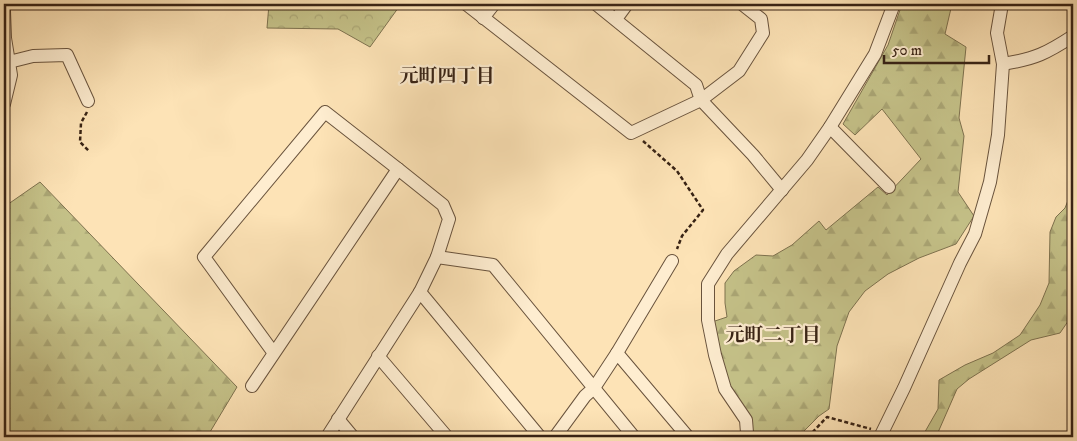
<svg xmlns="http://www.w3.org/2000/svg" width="1077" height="441" font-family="'IM FELL DW Pica','Noto Serif JP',serif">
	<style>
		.forest { fill: url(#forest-firs); stroke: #7e724f }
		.park { fill: url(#park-crowns); stroke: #7e724f }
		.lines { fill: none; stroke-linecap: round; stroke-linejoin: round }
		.minor-casing { stroke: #69533d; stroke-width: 14 }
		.path { stroke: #382315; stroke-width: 2.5; stroke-dasharray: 4 2.5; stroke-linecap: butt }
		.minor { stroke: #feedd0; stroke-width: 12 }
		.labels { text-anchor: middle; stroke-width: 4.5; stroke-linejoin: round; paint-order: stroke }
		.neighbourhood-label { font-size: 19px; font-weight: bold; fill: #382315; stroke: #feedd0 }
	</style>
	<defs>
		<pattern id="forest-firs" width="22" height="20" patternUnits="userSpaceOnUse" patternTransform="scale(1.25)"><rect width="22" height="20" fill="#c5c289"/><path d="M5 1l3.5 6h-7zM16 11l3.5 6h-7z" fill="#aaa675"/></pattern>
		<pattern id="park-crowns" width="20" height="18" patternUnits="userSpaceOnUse" patternTransform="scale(1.25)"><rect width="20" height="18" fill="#c5c289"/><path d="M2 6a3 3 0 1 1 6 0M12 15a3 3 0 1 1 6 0" fill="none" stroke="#aaa675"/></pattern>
	</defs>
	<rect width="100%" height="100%" fill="#fde3b6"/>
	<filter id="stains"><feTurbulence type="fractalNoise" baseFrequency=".004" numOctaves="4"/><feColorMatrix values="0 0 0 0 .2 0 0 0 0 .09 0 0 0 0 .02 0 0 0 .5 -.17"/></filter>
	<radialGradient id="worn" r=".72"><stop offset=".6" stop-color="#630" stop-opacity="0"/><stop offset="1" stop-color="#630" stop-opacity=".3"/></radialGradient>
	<!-- forest -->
	<g class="forest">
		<path d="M 902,4 L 952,4 L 945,34 L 966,47 L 959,118 L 964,136 L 958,192 L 974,216 L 956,244 L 919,258 L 888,274 L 865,291 L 849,312 L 837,346 L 829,409 L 819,416 L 798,437 L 749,437 L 728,387 L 712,322 L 727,317 L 725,303 L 725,283 L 734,271 L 756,255 L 773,256 L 792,245 L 819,221 L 826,230 L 878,187 L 887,195 L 921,159 L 882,109 L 855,135 L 843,124 L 888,45 Z"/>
		<path d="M 40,182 L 237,387 L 207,437 L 4,437 L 4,207 Z"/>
		<path d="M 1073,188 L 1073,314 L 1060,333 L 1031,340 L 969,379 L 957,389 L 936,437 L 922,437 L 938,409 L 939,380 L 965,365 L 993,353 L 1020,335 L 1040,305 L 1049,283 L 1050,232 L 1056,217 L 1065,208 Z"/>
	</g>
	<!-- park -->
	<path class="park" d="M 269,4 L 401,4 L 370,47 L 338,29 L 267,28 Z"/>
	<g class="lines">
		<!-- minor casing -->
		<g class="minor-casing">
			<g id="minor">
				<path d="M 466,4 L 631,133 L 701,100 L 739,71 L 763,33 L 761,19 L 742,4"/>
				<path d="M 596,4 L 696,85 L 701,100 L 753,155 L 782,190"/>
				<path d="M 4,11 L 5,38 L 11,75 L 4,104"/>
				<path d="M 483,18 L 494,4"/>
				<path d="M 616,19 L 627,4"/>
				<path d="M 9,62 L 33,56 L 67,55 L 88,101"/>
				<path d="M 1003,64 C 1035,59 1047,53 1073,36"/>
				<path d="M 830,127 L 889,187"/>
				<path d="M 437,257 L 493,265 L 634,437"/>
				<path d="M 420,292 L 540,437"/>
				<path d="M 617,353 L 672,261"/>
				<path d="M 378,356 L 447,437"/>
				<path d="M 252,386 L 398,169 L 325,112 L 204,257 L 273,352"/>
				<path d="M 338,419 L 353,437"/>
				<path d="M 327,437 L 420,292 L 437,257 L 449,219 L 443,205 L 398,169"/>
				<path d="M 555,437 L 585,396 L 594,388 L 617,353 L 688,437"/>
				<path d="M 745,437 L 747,433 L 746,420 L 725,389 L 715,355 L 708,320 L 708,284 L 727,254 L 807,160 L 830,127 L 875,54 L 894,4"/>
				<path d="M 880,437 L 904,388 L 960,263 L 975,234 L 990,182 L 998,135 L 1003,64 L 997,33 L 1002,4"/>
			</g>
		</g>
		<!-- path -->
		<g class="path">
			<path d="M 87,112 L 81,123 L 80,142 L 89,151"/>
			<path d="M 643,141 L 677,171 L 703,210 L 682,236 L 677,249"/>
			<path d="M 808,437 L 827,417 L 871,429"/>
		</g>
		<!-- minor -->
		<use href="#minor" class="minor"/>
	</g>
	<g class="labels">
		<!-- neighbourhood labels -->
		<g class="neighbourhood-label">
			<text x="447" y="82">元町四丁目</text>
			<text x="773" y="341">元町二丁目</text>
		</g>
	</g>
	<!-- margin -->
	<rect width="1077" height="441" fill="none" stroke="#fde3b6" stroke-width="20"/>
	<rect x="5" y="5" width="1067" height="431" fill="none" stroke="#382315" stroke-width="2.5"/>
	<rect x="10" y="10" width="1057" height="421" fill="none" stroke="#382315"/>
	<!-- scale -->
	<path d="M884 55v8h105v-8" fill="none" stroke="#382315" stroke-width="2.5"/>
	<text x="892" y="55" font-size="15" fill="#382315" stroke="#feedd0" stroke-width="4" paint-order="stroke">50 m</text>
	<rect width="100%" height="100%" filter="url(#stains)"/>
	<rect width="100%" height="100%" fill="url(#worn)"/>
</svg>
